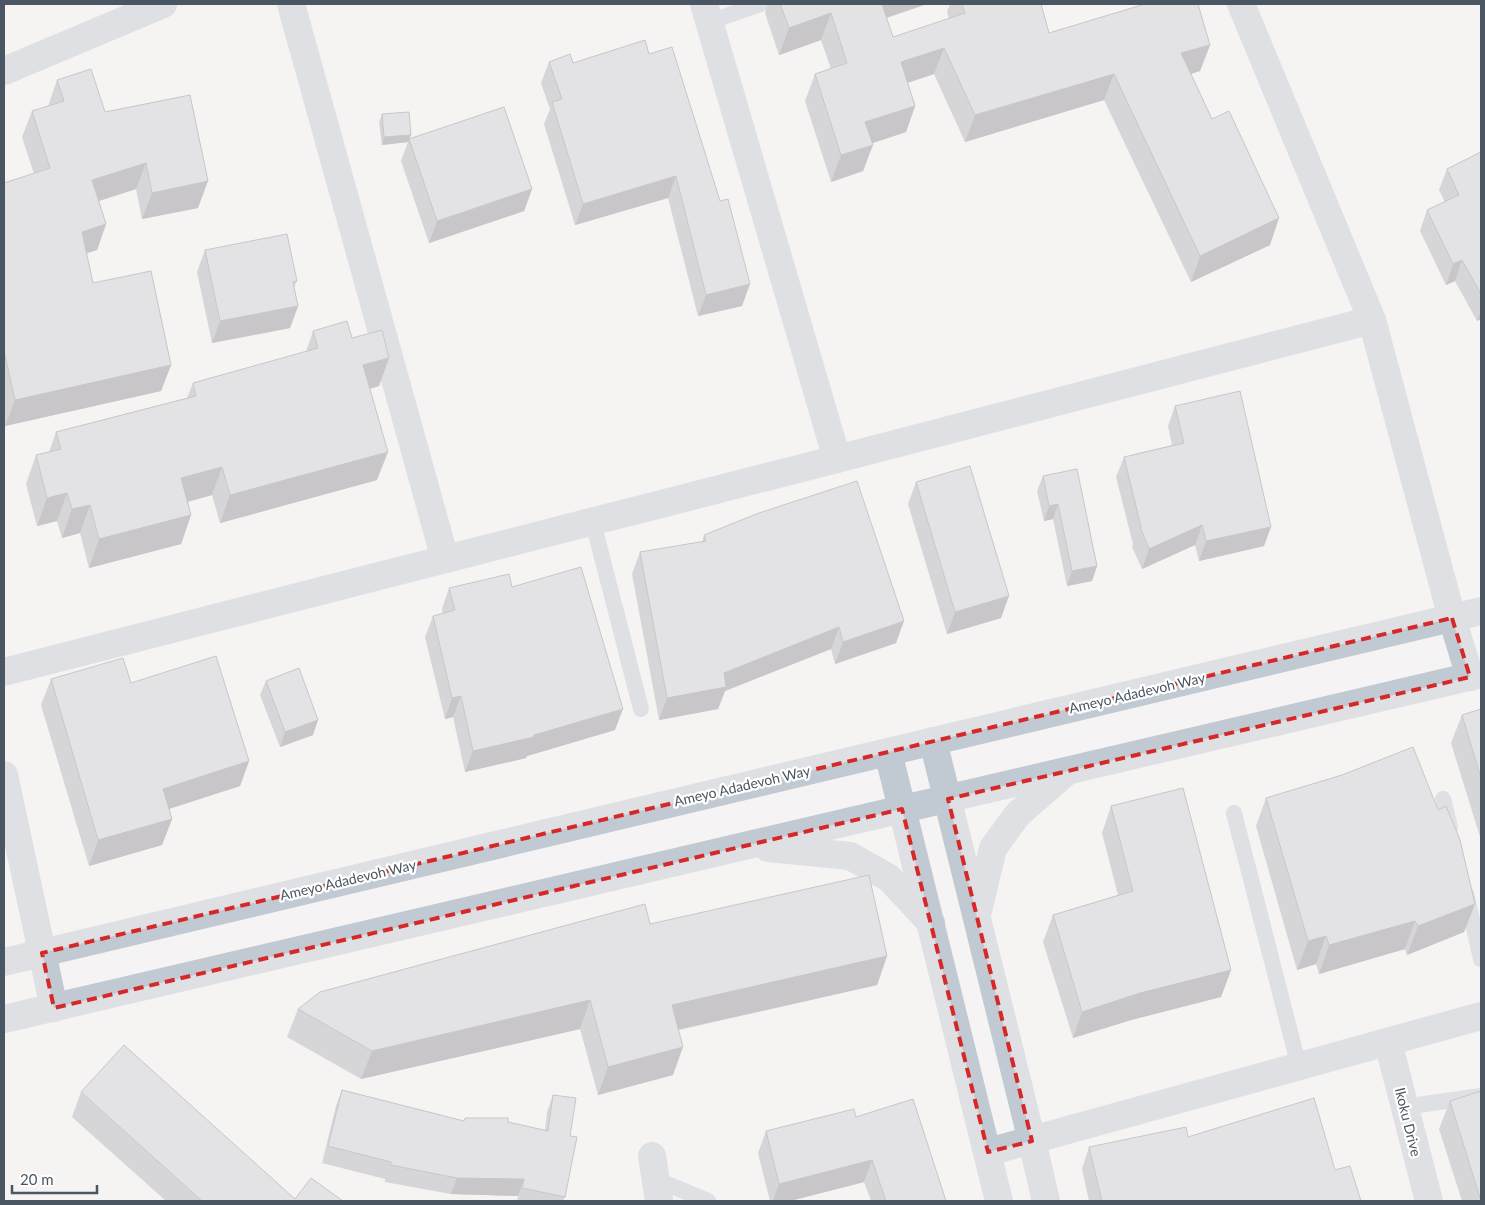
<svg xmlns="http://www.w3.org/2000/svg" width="1485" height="1205" font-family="Lato,sans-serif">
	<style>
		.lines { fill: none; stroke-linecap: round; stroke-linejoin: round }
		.service { stroke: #c1cad2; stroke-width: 16 }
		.minor { stroke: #c1cad2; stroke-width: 28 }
		.tertiary { stroke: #c1cad2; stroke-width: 28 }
		.wall { fill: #b0b2b7 }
		.shaded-wall { fill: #909195 }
		.building { fill: #cdcfd5; stroke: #909195 }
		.marked { fill: none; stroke: #d62828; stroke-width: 4; stroke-dasharray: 10 6; stroke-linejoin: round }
		.labels { text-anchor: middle; stroke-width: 4.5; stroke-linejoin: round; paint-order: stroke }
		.street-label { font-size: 14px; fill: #4a5661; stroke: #fff }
	</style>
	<rect width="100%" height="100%" fill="#f5f3f3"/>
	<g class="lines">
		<!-- service -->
		<g class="service">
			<path d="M 709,22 L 761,4"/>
			<path d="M 593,522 L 641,709"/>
			<path d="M 1443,799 L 1450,828"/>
			<path d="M 1234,813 L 1299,1067"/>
			<path d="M 1466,893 L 1481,959"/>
			<path d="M 1404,1107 L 1481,1096"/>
			<path d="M 655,1179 L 708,1201"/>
		</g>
		<!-- minor -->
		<g class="minor">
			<path d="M 291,4 L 445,559"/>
			<path d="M 704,4 L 837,459"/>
			<path d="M 1241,4 L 1372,320 L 1452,618 L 1470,677"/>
			<path d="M 4,71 L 163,4"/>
			<path d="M 4,672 L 837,459 L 1372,320"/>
			<path d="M 933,741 L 1032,1141 L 1046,1201"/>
			<path d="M 888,752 L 999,1201"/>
			<path d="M 4,775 L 54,1008"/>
			<path d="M 1388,1042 L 1429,1201"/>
			<path d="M 988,1152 L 1481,1016"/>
			<path d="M 652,1156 L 659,1201"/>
		</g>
		<!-- tertiary -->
		<g class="tertiary">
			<path d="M 768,848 L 850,856 L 889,878 L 931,923"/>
			<path d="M 977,915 L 993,848 L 1018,814 L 1065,773"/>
			<path d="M 4,962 L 1481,611"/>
			<path d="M 4,1019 L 1481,674"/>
		</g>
	</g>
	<!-- wall -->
	<g class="wall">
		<path d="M 768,4 L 927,4 L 887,18 L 893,37 L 949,19 L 947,12 L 950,4 L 1041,4 L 1049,33 L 1210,45 L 1200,71 L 1191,74 L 1270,245 L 1191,282 L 1104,100 L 965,142 L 934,74 L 908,83 L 915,106 L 906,132 L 872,143 L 863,171 L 831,182 L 805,101 L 815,74 L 831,69 L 821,40 L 779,55 L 765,13 Z"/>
		<path d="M 649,54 L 742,306 L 698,316 L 668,198 L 575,225 L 544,124 L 550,109 L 541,83 L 549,62 L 573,63 Z"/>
		<path d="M 57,80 L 105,112 L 198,208 L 142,219 L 136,189 L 99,201 L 106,224 L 97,250 L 86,253 L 93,283 L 171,365 L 161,391 L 5,426 L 4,419 L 4,183 L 34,174 L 22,137 L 32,111 L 48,106 Z"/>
		<path d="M 382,114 L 410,139 L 532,189 L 524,211 L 429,243 L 401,161 L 408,142 L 382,145 L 379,122 Z"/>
		<path d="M 1481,152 L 1481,319 L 1477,321 L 1455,281 L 1446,285 L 1420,231 L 1427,210 L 1445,202 L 1439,190 L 1447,169 Z"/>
		<path d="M 205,250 L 297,281 L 294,287 L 298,306 L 290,328 L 212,343 L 197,272 Z"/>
		<path d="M 313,331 L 352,338 L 389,358 L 379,386 L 370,389 L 377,480 L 220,523 L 212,495 L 188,502 L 191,515 L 181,544 L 89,568 L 80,533 L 62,538 L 57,521 L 37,526 L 26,484 L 36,455 L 49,452 L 56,432 L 187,398 L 193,383 L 306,352 Z"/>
		<path d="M 1175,406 L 1264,546 L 1199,561 L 1195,545 L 1142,569 L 1132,547 L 1133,544 L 1116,477 L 1124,457 L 1172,445 L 1168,426 Z"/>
		<path d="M 1043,476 L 1097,566 L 1092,581 L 1067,586 L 1053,519 L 1044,521 L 1037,491 Z"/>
		<path d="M 916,482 L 1001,618 L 947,634 L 908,504 Z"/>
		<path d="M 704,535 L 896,643 L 835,664 L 831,649 L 725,691 L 718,709 L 659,720 L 632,574 L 640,552 L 702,542 Z"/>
		<path d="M 512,587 L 615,730 L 527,756 L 526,758 L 465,772 L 453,717 L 445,719 L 425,637 L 433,616 L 443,613 L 442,609 L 449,588 Z"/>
		<path d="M 51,679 L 249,761 L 240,786 L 169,809 L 172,819 L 162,845 L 89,866 L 41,705 Z"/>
		<path d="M 266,681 L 313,735 L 280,747 L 260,695 Z"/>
		<path d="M 1481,709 L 1481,840 L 1451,743 L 1462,715 Z"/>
		<path d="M 1266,798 L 1475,904 L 1464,932 L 1407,955 L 1405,949 L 1319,974 L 1316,964 L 1297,970 L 1256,826 Z"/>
		<path d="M 1111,806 L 1231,970 L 1221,997 L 1131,1020 L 1073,1038 L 1043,942 L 1053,915 L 1118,895 L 1102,833 Z"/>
		<path d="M 650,924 L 887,956 L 877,985 L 679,1030 L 673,1075 L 598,1095 L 580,1029 L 361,1079 L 287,1037 L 298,1009 Z"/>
		<path d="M 342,1090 L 464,1121 L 508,1122 L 545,1130 L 547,1112 L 553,1095 L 570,1136 L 565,1197 L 563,1201 L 517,1201 L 518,1196 L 451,1194 L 385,1182 L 385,1179 L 322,1163 L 336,1106 Z"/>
		<path d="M 81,1092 L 295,1199 L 343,1201 L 166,1201 L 72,1117 Z"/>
		<path d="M 1450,1101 L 1481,1201 L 1462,1201 L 1439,1129 Z"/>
		<path d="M 856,1117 L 946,1201 L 871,1201 L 864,1182 L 790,1201 L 770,1201 L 758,1153 L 766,1131 Z"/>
		<path d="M 1188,1137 L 1335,1170 L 1361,1201 L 1089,1201 L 1082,1169 L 1089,1147 Z"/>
	</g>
	<!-- shaded-wall -->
	<g class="shaded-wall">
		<path d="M 877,4 L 927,4 L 870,23 Z"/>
		<path d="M 831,13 L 821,40 L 779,55 L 789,28 Z"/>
		<path d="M 1210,45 L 1200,71 L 1171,80 L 1181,53 Z"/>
		<path d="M 944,48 L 934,74 L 891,88 L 901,62 Z"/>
		<path d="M 1114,74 L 1104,100 L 965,142 L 975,115 Z"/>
		<path d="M 915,106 L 906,132 L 855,149 L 865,122 Z"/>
		<path d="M 411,135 L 408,142 L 382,145 L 384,137 Z"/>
		<path d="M 873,145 L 863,171 L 831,182 L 841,155 Z"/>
		<path d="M 146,163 L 136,189 L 83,206 L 92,180 Z"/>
		<path d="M 676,176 L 668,198 L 575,225 L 583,204 Z"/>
		<path d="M 208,181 L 198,208 L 142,219 L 152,193 Z"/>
		<path d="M 532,189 L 524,211 L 429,243 L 437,221 Z"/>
		<path d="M 1279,218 L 1270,245 L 1191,282 L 1200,256 Z"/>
		<path d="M 106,224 L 97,250 L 72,258 L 82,232 Z"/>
		<path d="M 1462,260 L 1455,281 L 1446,285 L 1453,264 Z"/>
		<path d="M 750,284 L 742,306 L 698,316 L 706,295 Z"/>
		<path d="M 298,306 L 290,328 L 212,343 L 220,321 Z"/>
		<path d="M 1481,311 L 1481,319 L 1477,321 Z"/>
		<path d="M 389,358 L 379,386 L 353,393 L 363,365 Z"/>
		<path d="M 171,365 L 161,391 L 5,426 L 15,400 Z"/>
		<path d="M 388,452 L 377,480 L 220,523 L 230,495 Z"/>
		<path d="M 222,467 L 212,495 L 171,506 L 181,478 Z"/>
		<path d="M 67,493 L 57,521 L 37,526 L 47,498 Z"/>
		<path d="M 1058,504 L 1053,519 L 1044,521 L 1049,506 Z"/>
		<path d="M 90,505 L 80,533 L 62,538 L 72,509 Z"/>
		<path d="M 191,515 L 181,544 L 89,568 L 99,539 Z"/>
		<path d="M 1202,525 L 1195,545 L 1142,569 L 1149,549 Z"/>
		<path d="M 1271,527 L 1264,546 L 1199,561 L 1206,541 Z"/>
		<path d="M 1097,566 L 1092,581 L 1067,586 L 1072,571 Z"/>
		<path d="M 1009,596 L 1001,618 L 947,634 L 955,612 Z"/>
		<path d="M 904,621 L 896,643 L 835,664 L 843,642 Z"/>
		<path d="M 839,627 L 831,649 L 725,691 L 718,709 L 659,720 L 667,698 L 724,673 Z"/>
		<path d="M 461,696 L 453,717 L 445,719 L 452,698 Z"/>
		<path d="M 623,709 L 615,730 L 527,756 L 526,758 L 465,772 L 473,751 L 534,735 Z"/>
		<path d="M 318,720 L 313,735 L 280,747 L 285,732 Z"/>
		<path d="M 249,761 L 240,786 L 153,814 L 163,789 Z"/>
		<path d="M 172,819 L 162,845 L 89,866 L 98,840 Z"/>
		<path d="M 1475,904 L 1464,932 L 1407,955 L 1418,926 Z"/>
		<path d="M 1415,921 L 1405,949 L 1319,974 L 1329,945 Z"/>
		<path d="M 1326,936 L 1316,964 L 1297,970 L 1308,941 Z"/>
		<path d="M 887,956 L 877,985 L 662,1033 L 672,1005 Z"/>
		<path d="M 1231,970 L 1221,997 L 1131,1020 L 1073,1038 L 1082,1012 L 1140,993 Z"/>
		<path d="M 590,1000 L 580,1029 L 361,1079 L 372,1051 Z"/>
		<path d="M 683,1047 L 673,1075 L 598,1095 L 608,1067 Z"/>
		<path d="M 872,1160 L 864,1182 L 790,1201 L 773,1201 L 779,1184 Z"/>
		<path d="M 457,1178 L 524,1179 L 518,1196 L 451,1194 Z"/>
	</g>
	<!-- building -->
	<g class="building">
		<path d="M 780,4 L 882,4 L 893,37 L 965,13 L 962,4 L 1041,4 L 1049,33 L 1145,4 L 1198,4 L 1210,45 L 1181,53 L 1212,119 L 1229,111 L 1279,218 L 1200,256 L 1114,74 L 975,115 L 944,48 L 901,62 L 915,106 L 865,122 L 873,145 L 841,155 L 815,74 L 847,63 L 831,13 L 789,28 Z"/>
		<path d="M 645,40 L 649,54 L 672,47 L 720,201 L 728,199 L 750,284 L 706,295 L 676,176 L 583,204 L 552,102 L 562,99 L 549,62 L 570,54 L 573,63 Z"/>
		<path d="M 91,69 L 105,112 L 190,95 L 208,181 L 152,193 L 146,163 L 92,180 L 106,224 L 82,232 L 93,283 L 151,271 L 171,365 L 15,400 L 4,351 L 4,183 L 50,168 L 32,111 L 64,101 L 57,80 Z"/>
		<path d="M 504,107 L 532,189 L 437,221 L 409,139 Z"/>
		<path d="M 409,112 L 411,135 L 384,137 L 382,114 Z"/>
		<path d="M 1481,152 L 1481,294 L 1462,260 L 1453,264 L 1427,210 L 1459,195 L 1447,169 Z"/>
		<path d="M 287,234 L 297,281 L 293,282 L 298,306 L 220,321 L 205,250 Z"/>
		<path d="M 347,321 L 352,338 L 382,330 L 389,358 L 363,365 L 388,452 L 230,495 L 222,467 L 181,478 L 191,515 L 99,539 L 90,505 L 72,509 L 67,493 L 47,498 L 36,455 L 61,449 L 56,432 L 196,396 L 193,383 L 318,348 L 313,331 Z"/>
		<path d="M 1240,391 L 1271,527 L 1206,541 L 1202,525 L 1149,549 L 1140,527 L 1141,527 L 1124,457 L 1184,443 L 1175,406 Z"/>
		<path d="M 970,466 L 1009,596 L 955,612 L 916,482 Z"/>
		<path d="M 1077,469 L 1097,566 L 1072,571 L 1058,504 L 1049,506 L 1043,476 Z"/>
		<path d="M 857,481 L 904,621 L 843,642 L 839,627 L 724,673 L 726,687 L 667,698 L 640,552 L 706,541 L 704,535 L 759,513 Z"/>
		<path d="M 581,567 L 623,709 L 534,735 L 534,737 L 473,751 L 461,696 L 452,698 L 433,616 L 455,610 L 449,588 L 509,574 L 512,587 Z"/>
		<path d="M 216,656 L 249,761 L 163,789 L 172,819 L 98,840 L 51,679 L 123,658 L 131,683 Z"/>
		<path d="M 299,668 L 318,720 L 285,732 L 266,681 Z"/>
		<path d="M 1481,709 L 1481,778 L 1462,715 Z"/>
		<path d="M 1413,747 L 1438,810 L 1446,806 L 1460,840 L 1475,904 L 1418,926 L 1415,921 L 1329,945 L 1326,936 L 1308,941 L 1266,798 L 1342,775 Z"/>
		<path d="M 1183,788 L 1231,970 L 1140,993 L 1082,1012 L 1053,915 L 1133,891 L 1111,806 Z"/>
		<path d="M 869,875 L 887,956 L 672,1005 L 683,1047 L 608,1067 L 590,1000 L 372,1051 L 298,1009 L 320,992 L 645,904 L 650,924 Z"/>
		<path d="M 124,1045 L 295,1199 L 311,1178 L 343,1201 L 202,1201 L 81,1092 Z"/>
		<path d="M 342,1090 L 464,1121 L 465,1118 L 508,1118 L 508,1122 L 548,1131 L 553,1095 L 576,1098 L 570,1136 L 577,1137 L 565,1197 L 522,1188 L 524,1179 L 457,1178 L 391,1165 L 391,1162 L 328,1146 Z"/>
		<path d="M 1481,1091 L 1481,1201 L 1450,1101 Z"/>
		<path d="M 1314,1098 L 1335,1170 L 1350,1166 L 1361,1201 L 1102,1201 L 1089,1147 L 1186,1127 L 1188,1137 Z"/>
		<path d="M 913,1099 L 946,1201 L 886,1201 L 872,1160 L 779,1184 L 766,1131 L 854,1109 L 856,1117 Z"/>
	</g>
	<!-- marked area -->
	<path d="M0 0H1485V1205H0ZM 1452,618 L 1470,677 L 948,799 L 1032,1141 L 988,1152 L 902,809 L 54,1008 L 42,953 Z" fill="#f5f3f3" fill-opacity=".55" fill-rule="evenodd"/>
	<path class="marked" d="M 1452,618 L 1470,677 L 948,799 L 1032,1141 L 988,1152 L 902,809 L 54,1008 L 42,953 Z"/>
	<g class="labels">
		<!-- street labels -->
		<g class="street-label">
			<text transform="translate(1137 693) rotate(-13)" y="5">Ameyo Adadevoh Way</text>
			<text transform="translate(742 786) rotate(-13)" y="5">Ameyo Adadevoh Way</text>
			<text transform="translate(348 880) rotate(-13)" y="5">Ameyo Adadevoh Way</text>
			<text transform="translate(1408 1122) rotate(76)" y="5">Ikoku Drive</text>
		</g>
	</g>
	<!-- border -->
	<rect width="1485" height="1205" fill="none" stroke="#4a5661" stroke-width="10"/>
	<!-- scale -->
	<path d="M12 1185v8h85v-8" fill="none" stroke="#4a5661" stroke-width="2.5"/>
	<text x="20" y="1185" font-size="15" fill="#4a5661" stroke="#ffffff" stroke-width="4" paint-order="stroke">20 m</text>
</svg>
